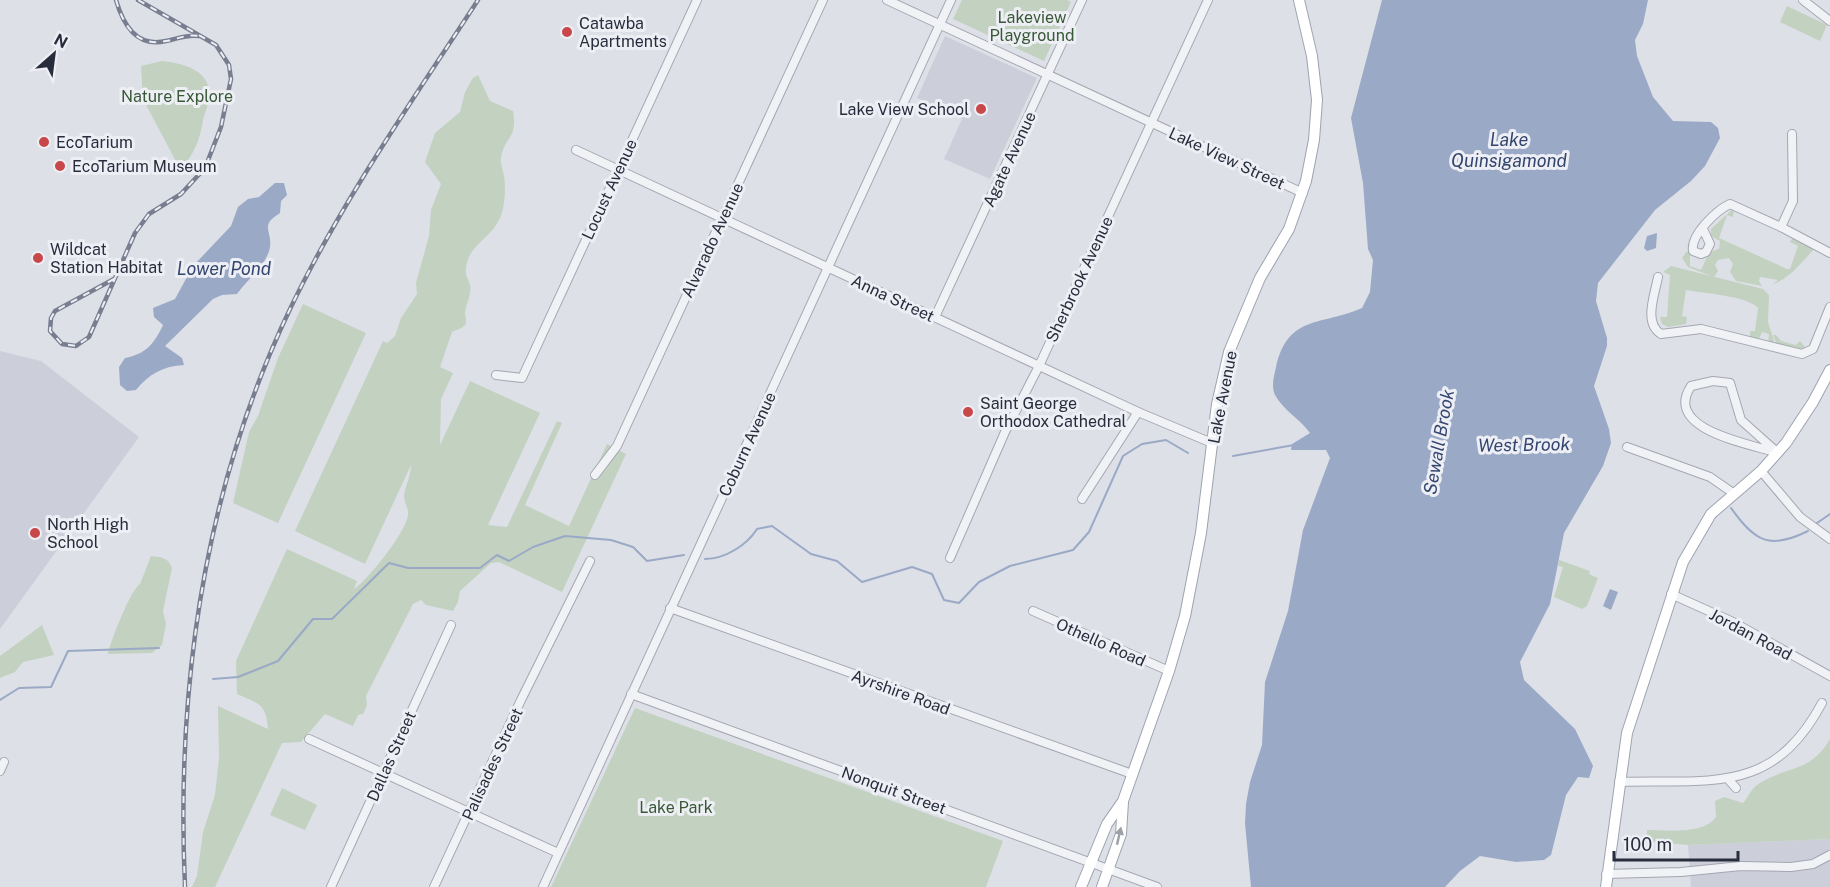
<svg xmlns="http://www.w3.org/2000/svg" width="1830" height="887" font-family="'Public Sans',sans-serif">
	<style>
		.built { fill: #cccfd9 }
		.green { fill: #c2d1c0 }
		.water { fill: #9aa9c6 }
		.lines { fill: none; stroke-linecap: round; stroke-linejoin: round }
		.stream { stroke: #9aa9c6; stroke-width: 2 }
		.minor-casing { stroke: #a4a7b1; stroke-width: 10 }
		.major-casing { stroke: #9ea3b2; stroke-width: 12 }
		.minor { stroke: #f1f2f6; stroke-width: 8 }
		.major { stroke: #fff; stroke-width: 10 }
		.rail-casing { stroke: #787e90; stroke-width: 4.5 }
		.rail { stroke: #edeff5; stroke-width: 2; stroke-dasharray: 7; stroke-linecap: butt }
		.oneway { fill: #9ea0a8 }
		.poi-dot { fill: #c84749; stroke: #edeff5; stroke-width: 2 }
		.labels { text-anchor: middle; stroke-width: 6; stroke-linejoin: round; paint-order: stroke }
		.park-label { font-size: 16px; fill: #385836; stroke: #edeff5 }
		.poi-label { font-size: 16px; fill: #282d3d; stroke: #edeff5; text-anchor: start }
		.street-label { font-size: 16px; fill: #282d3d; stroke: #edeff5 }
		.water-label { font-size: 18px; font-style: italic; fill: #34466f; stroke: #edeff5 }
	</style>
	<rect width="100%" height="100%" fill="#dee0e7"/>
	<!-- built -->
	<g class="built">
		<path d="M 945,36 L 1037,78 L 990,179 L 944,159 L 962,119 L 917,98 Z"/>
		<path d="M 0,351 L 41,361 L 139,437 L 0,629 Z"/>
		<path d="M 1830,839 L 1830,887 L 1691,887 L 1688,845 Z"/>
	</g>
	<!-- green -->
	<g class="green">
		<path d="M 962,0 L 1067,0 L 1071,2 L 1044,61 L 953,19 Z"/>
		<path d="M 1787,6 L 1827,25 L 1820,41 L 1780,22 Z"/>
		<path d="M 162,61 C 182,63 212,70 209,97 C 209,104 205,112 203,120 C 200,139 194,156 180,169 L 143,99 L 141,66 Z"/>
		<path d="M 478,75 L 490,101 L 513,111 C 518,140 504,136 501,158 C 500,164 503,170 504,176 C 506,189 505,209 499,220 C 491,238 468,245 466,268 C 465,277 468,278 470,285 C 472,294 466,304 465,313 C 465,318 468,322 464,326 C 461,329 455,330 452,332 L 440,367 L 453,373 L 441,399 L 440,445 L 470,381 L 540,413 L 488,525 L 507,527 L 557,421 L 562,423 L 525,505 L 569,526 L 607,444 L 626,454 L 562,592 L 499,562 L 491,563 L 460,591 L 458,602 L 453,611 L 426,605 L 421,600 L 413,604 L 366,696 L 367,705 L 363,714 L 358,715 L 353,726 L 325,714 L 301,742 L 282,743 L 215,887 L 192,887 L 197,876 L 203,832 L 215,795 L 219,758 L 218,706 L 268,729 C 266,703 259,704 237,694 L 236,661 L 287,549 L 357,581 L 354,589 C 367,581 408,530 408,514 C 409,510 404,502 404,496 C 405,486 411,476 411,465 L 365,564 L 295,531 L 383,341 L 387,343 L 395,336 L 401,318 L 417,294 L 416,283 L 429,236 L 431,210 L 441,184 L 425,162 L 435,133 L 460,112 L 465,92 L 473,78 Z"/>
		<path d="M 1734,208 L 1733,217 L 1727,215 L 1719,238 L 1787,269 L 1790,269 L 1798,246 L 1790,242 L 1794,236 L 1815,248 C 1802,262 1790,278 1772,285 L 1778,280 L 1760,277 L 1759,281 L 1762,286 L 1736,281 L 1730,272 L 1733,264 L 1729,258 L 1718,260 L 1715,265 L 1718,271 L 1714,277 L 1688,267 L 1682,258 L 1686,252 L 1690,251 L 1690,266 L 1701,270 C 1707,259 1706,252 1719,249 L 1720,241 L 1711,236 L 1711,229 Z"/>
		<path d="M 1671,266 L 1763,289 L 1769,295 L 1768,322 L 1775,344 L 1768,342 L 1769,334 L 1762,332 L 1759,339 L 1750,337 L 1750,331 L 1755,331 L 1758,308 C 1748,296 1702,293 1686,290 L 1682,316 L 1687,317 L 1686,324 L 1668,327 L 1662,324 L 1660,317 L 1667,317 L 1670,275 L 1663,272 Z"/>
		<path d="M 303,304 L 366,333 L 278,523 L 233,503 L 249,432 L 258,416 L 278,358 Z"/>
		<path d="M 1773,335 L 1776,335 L 1781,341 L 1796,345 L 1800,341 L 1805,347 L 1798,351 L 1777,345 Z"/>
		<path d="M 151,556 C 161,557 169,558 172,568 L 163,611 L 166,624 L 162,645 L 152,653 L 108,654 C 110,642 131,589 140,584 Z"/>
		<path d="M 1559,560 L 1590,571 L 1589,574 L 1598,578 L 1587,606 L 1582,609 L 1554,597 L 1563,567 L 1558,566 Z"/>
		<path d="M 42,625 L 54,655 L 23,662 L 15,672 L 0,678 L 0,656 Z"/>
		<path d="M 635,708 L 1003,841 L 986,887 L 551,887 Z"/>
		<path d="M 1830,739 L 1830,839 L 1688,845 L 1647,841 L 1647,830 C 1667,830 1703,835 1716,817 L 1715,801 L 1724,797 L 1743,803 C 1748,798 1751,789 1757,785 C 1786,765 1810,774 1830,739 Z"/>
		<path d="M 282,788 L 317,805 L 305,830 L 270,815 Z"/>
	</g>
	<!-- water -->
	<g class="water">
		<path d="M 1382,0 L 1648,0 L 1643,24 L 1635,40 L 1637,56 L 1653,97 L 1673,121 L 1711,122 L 1718,128 L 1720,138 L 1705,166 L 1691,181 L 1655,210 L 1598,283 L 1596,301 L 1607,338 L 1607,346 L 1594,386 L 1609,429 L 1611,443 L 1603,466 L 1564,533 L 1550,604 L 1520,662 L 1524,680 L 1575,729 L 1593,766 L 1589,778 L 1578,777 L 1566,795 L 1551,855 L 1544,860 L 1516,862 L 1480,856 L 1460,871 L 1445,887 L 1251,887 L 1245,823 L 1246,804 L 1250,782 L 1262,745 L 1265,682 L 1288,611 L 1303,530 L 1330,458 L 1326,450 L 1291,450 L 1292,444 L 1310,433 C 1300,419 1283,410 1275,395 C 1271,386 1274,376 1276,367 C 1288,314 1322,326 1362,308 L 1370,292 L 1373,260 L 1368,249 L 1363,183 L 1351,118 Z"/>
		<path d="M 275,183 L 284,183 L 287,195 L 281,201 L 280,213 C 257,227 275,232 269,251 C 265,266 246,281 237,294 L 222,295 L 213,299 L 165,346 L 182,358 L 184,365 C 163,366 149,374 136,390 L 127,391 L 120,385 L 119,367 L 125,358 C 146,354 154,344 163,325 L 154,317 L 153,308 L 175,299 L 193,266 L 231,226 L 238,207 L 248,199 L 259,197 Z"/>
		<path d="M 1657,233 L 1656,248 L 1647,251 L 1644,248 L 1647,236 Z"/>
		<path d="M 1610,589 L 1618,592 L 1611,610 L 1603,606 Z"/>
	</g>
	<g class="lines">
		<!-- stream -->
		<g class="stream">
			<path d="M 1233,456 L 1294,445"/>
			<path d="M 1731,508 C 1755,542 1770,550 1808,531"/>
			<path d="M 1817,523 L 1830,514"/>
			<path d="M 705,559 C 725,559 747,545 757,529 L 772,526 L 811,554 L 837,561 L 862,582 L 912,567 L 932,574 L 944,600 L 959,603 L 979,582 L 1010,566 L 1073,550 L 1089,532 L 1123,456 L 1142,444 L 1166,440 L 1188,453"/>
			<path d="M 213,679 L 238,677 L 278,661 L 313,619 L 332,619 L 389,563 L 408,568 L 480,568 L 497,555 L 509,561 L 533,547 L 565,536 L 611,540 L 633,547 L 647,561 L 684,555"/>
			<path d="M 0,700 L 19,688 L 51,687 L 68,651 L 159,648"/>
		</g>
		<!-- minor casing -->
		<g class="minor-casing">
			<g id="minor">
				<path d="M 887,0 L 1303,193"/>
				<path d="M 1803,0 L 1830,21"/>
				<path d="M 1792,134 L 1793,201 L 1781,227 L 1830,253"/>
				<path d="M 576,150 L 1138,412 L 1212,443"/>
				<path d="M 1703,229 L 1710,244 L 1706,252 L 1701,254 L 1693,251 C 1690,235 1717,210 1730,204 L 1781,227"/>
				<path d="M 1658,277 C 1655,294 1643,323 1661,334 L 1701,329 L 1802,354 L 1813,349 L 1830,307"/>
				<path d="M 935,317 L 1082,0"/>
				<path d="M 496,375 L 522,378 L 697,0"/>
				<path d="M 1713,381 L 1730,383 L 1741,420 L 1778,453 C 1751,444 1662,430 1691,386 Z"/>
				<path d="M 1627,447 L 1710,477 L 1733,493"/>
				<path d="M 1761,471 L 1800,517 L 1830,539"/>
				<path d="M 595,475 L 617,446 L 823,0"/>
				<path d="M 1082,499 L 1138,412"/>
				<path d="M 950,558 L 1005,432 L 1039,366 L 1208,0"/>
				<path d="M 1671,594 L 1733,622 L 1830,676"/>
				<path d="M 670,608 L 1132,774"/>
				<path d="M 1033,611 L 1169,671"/>
				<path d="M 631,694 L 1157,887"/>
				<path d="M 309,739 L 558,853"/>
				<path d="M 0,771 L 4,762"/>
				<path d="M 1728,779 L 1736,788"/>
				<path d="M 1619,782 C 1711,779 1772,796 1822,703"/>
				<path d="M 1606,874 L 1681,872 L 1741,866 L 1791,867 L 1813,864 L 1830,855"/>
				<path d="M 331,887 L 451,625"/>
				<path d="M 434,887 L 521,700 L 590,561"/>
				<path d="M 543,887 L 951,0"/>
			</g>
		</g>
		<!-- major casing -->
		<g class="major-casing">
			<g id="major">
				<path d="M 1081,887 L 1107,824 L 1123,801 L 1169,671 L 1185,616 L 1201,533 L 1217,404 L 1229,352 L 1260,278 L 1289,229 L 1306,181 L 1314,140 L 1317,100 L 1312,56 L 1299,0"/>
				<path d="M 1102,887 L 1121,834 L 1123,802"/>
				<path d="M 1606,887 L 1627,733 L 1683,562 L 1711,514 L 1761,471 L 1786,443 L 1813,402 L 1830,370"/>
			</g>
		</g>
		<!-- minor -->
		<use href="#minor" class="minor"/>
		<!-- major -->
		<use href="#major" class="major"/>
		<!-- rail casing -->
		<g class="rail-casing">
			<g id="rail">
				<path d="M 116,0 C 123,24 136,48 166,41 C 178,39 186,34 199,36"/>
				<path d="M 114,279 L 55,311 L 51,318 L 50,331 L 62,344 L 76,346 L 89,337 L 135,233 L 149,214 L 181,194 L 205,168 L 221,127 L 231,79 L 229,65 L 216,45 L 138,0"/>
				<path d="M 185,887 C 176,688 204,488 291,307 C 343,199 413,100 478,0"/>
			</g>
		</g>
		<!-- rail -->
		<use href="#rail" class="rail"/>
	</g>
	<!-- one-way arrows -->
	<defs><path id="oneway-solid" d="M-6-.8H1V-3.2L6.5 0L1 3.2V.8H-6Z" transform="scale(1.5)"/></defs>
	<use class="oneway" href="#oneway-solid" transform="translate(1119 836) rotate(-77)"/>
	<!-- markers -->
	<g class="poi-dot">
		<circle cx="567" cy="32" r="6"/>
		<circle cx="981" cy="109" r="6"/>
		<circle cx="44" cy="142" r="6"/>
		<circle cx="60" cy="166" r="6"/>
		<circle cx="38" cy="258" r="6"/>
		<circle cx="968" cy="412" r="6"/>
		<circle cx="35" cy="533" r="6"/>
	</g>
	<g class="labels">
		<!-- park labels -->
		<g class="park-label">
			<text x="1032" y="23">Lakeview<tspan x="1032" dy="18">Playground</tspan></text>
			<text x="177" y="102">Nature Explore</text>
			<text x="676" y="813">Lake Park</text>
		</g>
		<!-- poi labels -->
		<g class="poi-label">
			<text x="579" y="29">Catawba<tspan x="579" dy="18">Apartments</tspan></text>
			<text x="969" y="115" text-anchor="end">Lake View School</text>
			<text x="56" y="148">EcoTarium</text>
			<text x="72" y="172">EcoTarium Museum</text>
			<text x="50" y="255">Wildcat<tspan x="50" dy="18">Station Habitat</tspan></text>
			<text x="980" y="409">Saint George<tspan x="980" dy="18">Orthodox Cathedral</tspan></text>
			<text x="47" y="530">North High<tspan x="47" dy="18">School</tspan></text>
		</g>
		<!-- street labels -->
		<g class="street-label">
			<text transform="translate(1227 158) rotate(25)" y="6">Lake View Street</text>
			<text transform="translate(1009 159) rotate(-65)" y="6">Agate Avenue</text>
			<text transform="translate(609 189) rotate(-65)" y="6">Locust Avenue</text>
			<text transform="translate(712 240) rotate(-65)" y="6">Alvarado Avenue</text>
			<text transform="translate(1079 279) rotate(-65)" y="6">Sherbrook Avenue</text>
			<text transform="translate(893 298) rotate(25)" y="6">Anna Street</text>
			<text transform="translate(1222 397) rotate(-79)" y="6">Lake Avenue</text>
			<text transform="translate(747 444) rotate(-65)" y="6">Coburn Avenue</text>
			<text transform="translate(1751 634) rotate(28)" y="6">Jordan Road</text>
			<text transform="translate(1101 642) rotate(24)" y="6">Othello Road</text>
			<text transform="translate(901 692) rotate(20)" y="6">Ayrshire Road</text>
			<text transform="translate(391 756) rotate(-66)" y="6">Dallas Street</text>
			<text transform="translate(492 764) rotate(-65)" y="6">Palisades Street</text>
			<text transform="translate(894 790) rotate(20)" y="6">Nonquit Street</text>
		</g>
		<!-- water labels -->
		<g class="water-label">
			<text x="1509" y="146">Lake<tspan x="1509" dy="21">Quinsigamond</tspan></text>
			<text x="224" y="275">Lower Pond</text>
			<text transform="translate(1439 442) rotate(-80)" y="6">Sewall Brook</text>
			<text transform="translate(1524 445) rotate(-1)" y="6">West Brook</text>
		</g>
	</g>
	<!-- north arrow -->
	<g transform="translate(54 54) rotate(28)" stroke="#edeff5" stroke-width="4.5" paint-order="stroke">
	<path d="M0-4.5L10 22L0 15L-10 22Z" fill="#282d3d"/>
	<text y="-9" font-size="16" font-weight="bold" text-anchor="middle" fill="#282d3d">N</text>
	</g>
	<!-- scale -->
	<path d="M1614 851v9h124v-9" fill="none" stroke="#282d3d" stroke-width="3"/>
	<text x="1623" y="851" font-size="18" fill="#282d3d" stroke="#edeff5" stroke-width="4.5" paint-order="stroke">100 m</text>
</svg>
